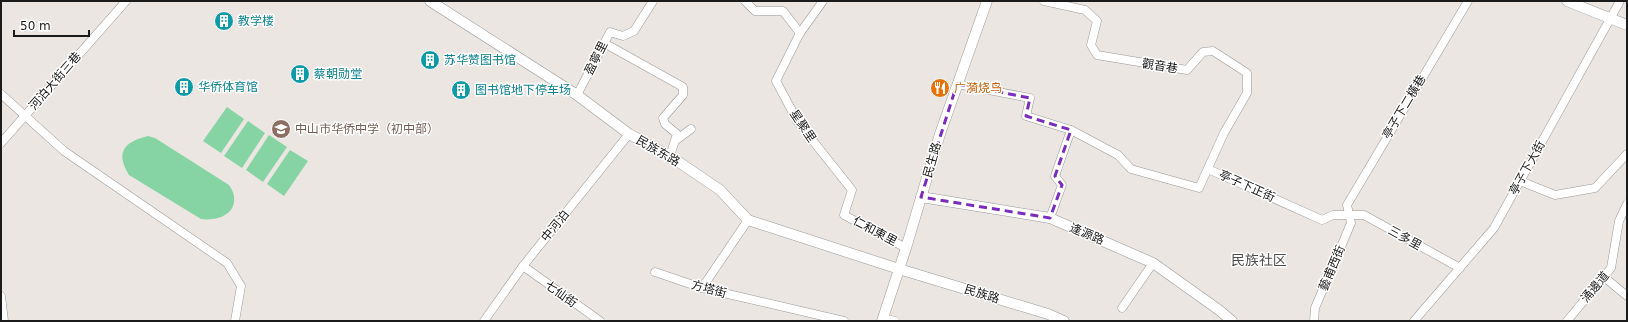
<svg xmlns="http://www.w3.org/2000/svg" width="1628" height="322" font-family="'DejaVu Sans','Noto Sans SC',sans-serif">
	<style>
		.pitch { fill: #86d4a3 }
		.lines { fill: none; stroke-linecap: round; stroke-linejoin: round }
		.minor-casing { stroke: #989898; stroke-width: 9 }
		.tertiary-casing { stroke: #989898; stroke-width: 11 }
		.minor { stroke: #fff; stroke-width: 8 }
		.tertiary { stroke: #fff; stroke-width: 10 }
		.marked { fill: none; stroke: #7b2cbf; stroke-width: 3; stroke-dasharray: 8 5; stroke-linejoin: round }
		.labels { text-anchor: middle; stroke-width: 3; stroke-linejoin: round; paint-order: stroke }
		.culture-label { font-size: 12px; fill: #0d838f; stroke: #fff; text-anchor: start }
		.street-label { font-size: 12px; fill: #1b1b1b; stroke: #fff }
		.food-label { font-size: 12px; fill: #c56008; stroke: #fff; text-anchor: start }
		.education-label { font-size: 12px; fill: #785e54; stroke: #fff; text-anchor: start }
		.quarter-label { font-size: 14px; fill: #4e4e4e; stroke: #fff }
	</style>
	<rect width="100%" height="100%" fill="#ece6e2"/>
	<!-- pitch -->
	<g class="pitch">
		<path d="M 227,107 L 244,119 L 221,153 L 203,141 Z"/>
		<path d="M 248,121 L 265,133 L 242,168 L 224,156 Z"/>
		<path d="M 269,135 L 287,147 L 263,182 L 246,170 Z"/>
		<path d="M 148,136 L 155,138 L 229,185 C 231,188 234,193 234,197 C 236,216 215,221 201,219 L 129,175 C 115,152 124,142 148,136 Z"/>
		<path d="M 290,150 L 308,161 L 284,196 L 267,184 Z"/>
	</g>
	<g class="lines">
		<!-- minor casing -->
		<g class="minor-casing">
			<g id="minor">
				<path d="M 745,1 L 755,11 L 783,11 L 800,33"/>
				<path d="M 823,1 L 800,33 L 776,81 L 798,122 L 852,190 L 844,215 L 906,248"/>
				<path d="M 604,43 L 683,87 L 683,95 L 663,118 L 665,124 L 677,134 L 670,156"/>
				<path d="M 957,84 L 1030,98 L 1026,116 L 1071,130 L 1118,155 L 1131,169 L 1199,188 L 1224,133 L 1247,93 L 1247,73 L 1213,51 L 1203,52 L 1187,70 L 1097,55 L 1091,45 L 1097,21 L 1085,10 L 1044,1"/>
				<path d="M 1,94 L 64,151 L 227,263 L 241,286 L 235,321"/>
				<path d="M 577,95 L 610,32 L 623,36 L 634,31 L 653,1"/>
				<path d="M 676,140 L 691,129"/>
				<path d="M 1,143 L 126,1"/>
				<path d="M 1208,169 L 1322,220 L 1333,215 L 1364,215 L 1460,268"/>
				<path d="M 1520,181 L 1555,195 L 1595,188 L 1627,154"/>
				<path d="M 1050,218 L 1062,185 L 1055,176 L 1071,130"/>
				<path d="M 523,266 L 600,321"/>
				<path d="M 655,272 L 702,288 L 844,321"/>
				<path d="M 1604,277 L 1627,296"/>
				<path d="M 702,288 L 748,220"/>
				<path d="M 1,296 L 4,321"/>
				<path d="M 1122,308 L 1153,263"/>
				<path d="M 883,318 L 895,321"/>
				<path d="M 484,321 L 523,266 L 629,134"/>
				<path d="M 1314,321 L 1315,308 L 1351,223 L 1347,205 L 1468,1"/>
				<path d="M 1414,321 L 1494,228 L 1620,1"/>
				<path d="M 1567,321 L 1611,268 L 1619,221 L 1627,204"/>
			</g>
		</g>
		<!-- tertiary casing -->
		<g class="tertiary-casing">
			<g id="tertiary">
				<path d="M 430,1 L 577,95 L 629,134 L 670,156 L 720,190 L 748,220 L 899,269 L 1048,314 L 1064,321"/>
				<path d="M 1567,1 L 1627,25"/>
				<path d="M 921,197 L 1050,218 L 1153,263 L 1219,310 L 1232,321"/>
				<path d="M 882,321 L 906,248 L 940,134 L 987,1"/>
			</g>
		</g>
		<!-- minor -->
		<use href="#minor" class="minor"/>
		<!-- tertiary -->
		<use href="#tertiary" class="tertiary"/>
	</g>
	<!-- marked area -->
	<path class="marked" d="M 957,84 L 1030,98 L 1026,116 L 1071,130 L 1055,176 L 1062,185 L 1050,218 L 921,197 Z"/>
	<!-- icons -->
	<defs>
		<g id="building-disc" transform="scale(1)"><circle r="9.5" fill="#0f9aa8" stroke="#fff"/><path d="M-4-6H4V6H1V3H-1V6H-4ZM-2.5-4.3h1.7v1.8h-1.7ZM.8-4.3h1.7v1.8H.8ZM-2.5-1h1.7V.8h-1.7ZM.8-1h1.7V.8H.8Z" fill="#fff"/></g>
		<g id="restaurant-disc" transform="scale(1)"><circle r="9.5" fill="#e8710a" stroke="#fff"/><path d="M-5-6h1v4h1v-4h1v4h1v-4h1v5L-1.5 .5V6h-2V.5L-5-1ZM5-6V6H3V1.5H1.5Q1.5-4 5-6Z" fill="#fff"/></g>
		<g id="school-disc" transform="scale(1)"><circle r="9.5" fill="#8d6e63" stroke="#fff"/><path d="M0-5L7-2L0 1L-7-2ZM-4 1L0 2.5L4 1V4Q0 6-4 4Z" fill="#fff"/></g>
	</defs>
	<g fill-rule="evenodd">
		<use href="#building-disc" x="224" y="21"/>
		<use href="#building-disc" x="430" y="60"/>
		<use href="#building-disc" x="300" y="74"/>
		<use href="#building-disc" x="184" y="87"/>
		<use href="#restaurant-disc" x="940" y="88"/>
		<use href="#building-disc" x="461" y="90"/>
		<use href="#school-disc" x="281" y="129"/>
	</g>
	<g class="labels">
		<!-- culture labels -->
		<g class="culture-label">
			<text x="238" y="25">教学楼</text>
			<text x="444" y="64">苏华赞图书馆</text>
			<text x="314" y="78">蔡朝勋堂</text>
			<text x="198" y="91">华侨体育馆</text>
			<text x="475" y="94">图书馆地下停车场</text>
		</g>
		<!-- street labels -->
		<g class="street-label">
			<text transform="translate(596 58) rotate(-63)" y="4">盈寧里</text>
			<text transform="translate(1160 66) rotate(9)" y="4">觀音巷</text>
			<text transform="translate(55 81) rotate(-49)" y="4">河泊大街三巷</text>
			<text transform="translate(1404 107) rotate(-59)" y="4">亭子下二橫巷</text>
			<text transform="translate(803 126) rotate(56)" y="4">星聚里</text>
			<text transform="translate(658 151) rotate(30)" y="4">民族东路</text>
			<text transform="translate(932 160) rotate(-74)" y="4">民生路</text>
			<text transform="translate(1527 168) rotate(-61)" y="4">亭子下大街</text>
			<text transform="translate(1247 186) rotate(24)" y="4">亭子下正街</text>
			<text transform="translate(555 226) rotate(-51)" y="4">中河泊</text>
			<text transform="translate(875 231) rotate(28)" y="4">仁和東里</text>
			<text transform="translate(1087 234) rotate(23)" y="4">逢源路</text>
			<text transform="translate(1405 238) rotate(29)" y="4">三多里</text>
			<text transform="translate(1332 268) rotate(-67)" y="4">藝甫西街</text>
			<text transform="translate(1595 287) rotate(-50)" y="4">涌邊道</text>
			<text transform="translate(709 289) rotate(15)" y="4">方塔街</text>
			<text transform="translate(561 294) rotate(36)" y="4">七仙街</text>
			<text transform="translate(982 294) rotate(17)" y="4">民族路</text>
		</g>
		<!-- food labels -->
		<g class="food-label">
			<text x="954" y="92">广漪烧鸟</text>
		</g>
		<!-- education labels -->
		<g class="education-label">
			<text x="295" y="133">中山市华侨中学（初中部）</text>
		</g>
		<!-- quarter labels -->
		<g class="quarter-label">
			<text x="1259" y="265">民族社区</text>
		</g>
	</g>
	<!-- border -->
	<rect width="1628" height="322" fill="none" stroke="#1b1b1b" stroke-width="4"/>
	<!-- scale -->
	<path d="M14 30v6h75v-6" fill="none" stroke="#1b1b1b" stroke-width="2"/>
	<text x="20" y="30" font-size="12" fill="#1b1b1b" stroke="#ffffff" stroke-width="3" paint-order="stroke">50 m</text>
</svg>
